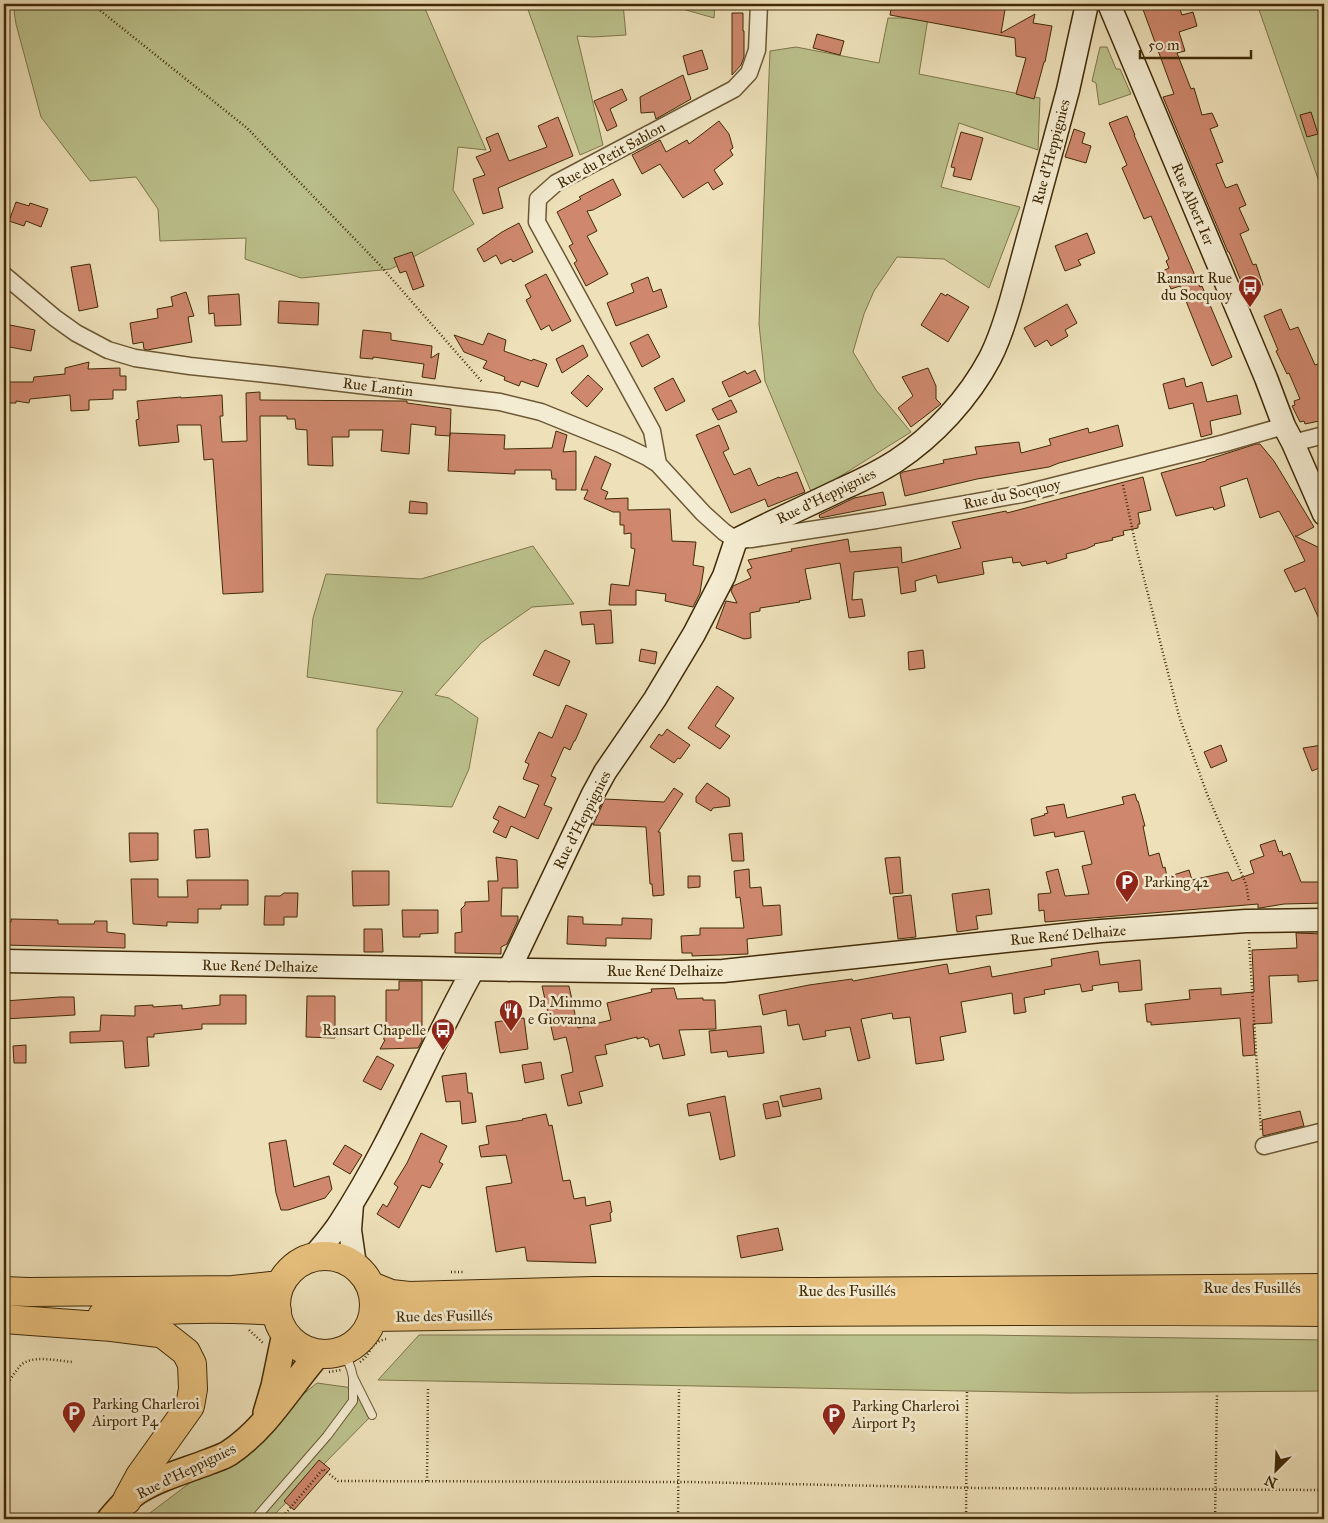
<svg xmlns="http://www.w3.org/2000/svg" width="1328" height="1523" viewBox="0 0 1328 1523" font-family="'IM FELL Great Primer',serif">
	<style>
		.green { fill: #bcc28d; stroke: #7e764a }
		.building { fill: #cf886e; stroke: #412b07 }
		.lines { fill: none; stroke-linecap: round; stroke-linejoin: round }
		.lane-casing { stroke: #6c5834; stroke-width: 10 }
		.street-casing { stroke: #6c5834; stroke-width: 19 }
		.secondary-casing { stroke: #412b07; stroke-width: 25 }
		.primary-casing { stroke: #412b07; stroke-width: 28 }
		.highway-casing { stroke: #412b07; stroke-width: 30 }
		.path { stroke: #412b07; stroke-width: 2.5; stroke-dasharray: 1 2.5; stroke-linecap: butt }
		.lane { stroke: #f4ecd2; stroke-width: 8 }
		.street { stroke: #f4ecd2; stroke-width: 16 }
		.secondary { stroke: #f4ecd2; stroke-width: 22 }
		.primary { stroke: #e7c07d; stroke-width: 25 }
		.highway { stroke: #e7c07d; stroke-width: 28 }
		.labels { text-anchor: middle; stroke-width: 5; stroke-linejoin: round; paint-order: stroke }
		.street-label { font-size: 15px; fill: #412b07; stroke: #f4ecd2 }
		.poi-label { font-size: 15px; fill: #412b07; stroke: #f4ecd2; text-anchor: start }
	</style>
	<rect width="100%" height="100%" fill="#eee1ba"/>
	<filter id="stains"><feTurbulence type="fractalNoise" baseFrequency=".004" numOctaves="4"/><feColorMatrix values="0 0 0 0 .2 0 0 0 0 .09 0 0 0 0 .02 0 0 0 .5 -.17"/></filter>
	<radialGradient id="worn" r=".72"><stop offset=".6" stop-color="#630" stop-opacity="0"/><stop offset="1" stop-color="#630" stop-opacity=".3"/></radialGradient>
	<path class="green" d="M13 4H423L486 150 458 147 453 190 474 224 391 269 301 278 245 259 246 238 160 241 158 209 136 177 90 181 41 117 16 24Z
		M526 4H623L626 35 593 37 577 36 603 145 580 155Z
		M665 4H715L714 18Z
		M1257 4H1324V196Z
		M888 18H928L919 74 1040 98 1038 150 959 123 941 187 1020 207 989 288 944 259 897 257 874 291 864 314 853 352 876 390 911 432 812 494 765 381 759 324 770 51 796 47 879 63Z
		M1100 47H1107L1116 69H1120L1131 94 1099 105 1096 83 1092 81Z
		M533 546 574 604 532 607 481 643 435 695 449 698 478 718 469 769 452 807 377 803V729L403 692 307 677 313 618 326 574 421 579Z
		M419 1335H981L1324 1340V1391L1071 1393 378 1380Z
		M317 1383 353 1388 372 1415 270 1519H142L248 1439Z"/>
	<path class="building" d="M892 4H1006L1001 33 1035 14 1033 23 1052 26 1045 62H1044L1034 99 1016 94 1026 58 1016 56 1015 38 890 15Z
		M1141 4H1178L1182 15 1193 12 1197 26 1179 32 1185 51 1177 53 1191 89 1194 88 1202 115 1212 113 1218 126 1210 129 1223 162 1216 164 1222 179 1226 188 1237 184 1246 205 1239 208 1249 230 1240 234 1253 265 1256 264 1263 285 1246 293 1229 252H1228L1214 219 1163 97 1174 94Z
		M732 13H743V31H744V57L741 65 732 75Z
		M817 34 844 41 840 55 813 48Z
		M702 50 708 69 688 75 683 56Z
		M683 75 691 99 656 119 654 112 641 113 640 97Z
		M622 89 627 100 610 109 617 126 607 131 594 101Z
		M1311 112 1318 134 1307 137 1300 115Z
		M1127 116 1135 135H1134L1200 287 1202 286 1232 357 1212 366 1180 286 1171 289 1163 271 1169 268 1166 261 1169 259 1151 216 1144 219 1122 168 1127 165 1109 123Z
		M558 117 573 156 498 188 503 208 483 214 473 179 485 175 476 157 491 151 486 138 498 133 509 161 547 147 538 126Z
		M719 121 729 134 733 148 730 150 733 155 714 170 723 184 713 190 708 182 683 198 660 164 642 174 632 155 660 140 666 152 687 140 689 144Z
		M1074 129 1085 133 1082 143 1091 146 1086 163 1065 157Z
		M961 132 983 138 971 180 953 176 955 168 951 167Z
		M613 179 621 195 593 210 587 211 597 231 587 236 608 274 586 286 574 263 577 261 569 246 573 244 557 212 581 199 579 197Z
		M16 202 29 206 30 203 48 209 41 227 26 221 24 226 9 221Z
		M519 223 533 252 513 262 511 259 501 264 496 255 484 262 477 249 502 232Z
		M1087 233 1095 253 1078 260 1081 265 1065 271 1055 246Z
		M412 252 424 286 413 290 406 271 400 273 394 258Z
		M90 264 98 307 79 311 71 267Z
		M546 274 571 321 552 331 549 325 541 330 526 300 531 297 525 285Z
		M648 277 653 292 661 289 667 307 616 326 607 303 634 292 631 284Z
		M186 292 194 316 188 317 192 342 147 350 144 349 143 342 133 344 130 323 158 318 157 309 173 306 171 297Z
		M941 293 946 296 947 294 969 307 948 342 921 325Z
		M239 294 241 325 215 326 214 313 209 314 208 296Z
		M279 301 319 303 318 325 278 323Z
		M1067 304 1077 323 1065 330 1068 336 1051 346 1047 340 1035 347 1024 328Z
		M1281 309 1290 330 1298 327 1315 365 1324 362V420L1305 424 1304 421 1300 422 1292 406 1295 405 1294 401 1300 399 1289 373 1287 374 1276 351 1278 350 1264 316Z
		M5 324 35 330 31 351 4 346Z
		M363 330 391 333V340L432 346 431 358 439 353 435 379 422 377 424 364 373 357V359L360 358Z
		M488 333 506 340 504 351 532 361 533 359 547 364 538 387 521 381 519 386 504 380 505 377 483 368 487 361 464 352 454 335 483 345Z
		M648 334 660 357 642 367 630 343Z
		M583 345 588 356 562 373 556 359Z
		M89 362 88 369 120 368V376H126V390H113V399L89 400V410L71 411 70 395 30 399 29 403 16 401V403H5L4 382H33L34 377 65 374V368Z
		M928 368 936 386V399L941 404 911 427 898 408 913 396 902 377Z
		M755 370 761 382 729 397 722 382 745 371 747 374Z
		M588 375 603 389 587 407 571 393Z
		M673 378 685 401 666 411 654 388Z
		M1184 378 1186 387 1202 382 1207 402 1237 395 1241 414 1210 421 1212 434 1201 437 1193 403 1169 409 1163 384Z
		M260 392V400L406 401H407V403L451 409 450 436 435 435 436 427 411 424 409 454 381 451 383 430H349V437H332L333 466 308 465 307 430 296 429 295 419H287V416H260L263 592 223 594 213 459 204 460 201 425H177L179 442 139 446 136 420 139 419 137 401 181 397V398L222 395 223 416H220L222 442 247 441 246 393Z
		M731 400 737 412 718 420 712 409Z
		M719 425 729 449 723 452 734 475 750 468 758 486 779 477 780 478 797 472 805 492 768 507 765 499 731 513 696 435Z
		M1118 425 1123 446 1059 463 1049 467 977 479 905 496 900 474 903 472 944 463 943 460 977 454 975 447 1019 442 1021 453 1051 445 1049 439 1088 428 1089 433Z
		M556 431 567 435 563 452 576 451V490H556V479H552L551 470H515V474L448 471 450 433 505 435 504 449 552 448Z
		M1256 444H1260L1274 461 1314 527 1297 536H1295L1324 550V630L1305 588 1295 592 1284 570 1305 561 1293 536 1279 511 1260 518 1247 478 1220 487 1225 506 1214 510 1213 507 1176 516 1161 473 1206 461V460Z
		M595 456 611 464 601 489 608 492 605 499 628 498V510L670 509 672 541 696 542 693 565 704 567 700 593 693 607 665 601 666 594 636 590V605H609L611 584 629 586 635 549 631 548V533L624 534V525H620V512H613L584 499 588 490H581Z
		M1143 477 1151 510 1138 513 1140 524H1138V528L1123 531 1124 535 1112 538 1113 540 1094 544 1095 545 1086 549 1066 554 1067 558 1047 564 1046 561 1022 566 1020 562 1013 563 1012 557 982 562 984 574 938 583 936 575 915 581 916 591 901 594 898 567 854 572 852 600 862 599 865 616 849 618 840 563 805 569 811 599 799 601 800 602 760 608V611L750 613 751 638 744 639 716 628 726 601 737 603 731 591 733 586 751 578 747 570 752 568 748 560 792 551 791 549 848 539 850 552 901 547 902 563 961 548 952 522 1006 511 1007 513Z
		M883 492 886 505 820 518 819 515 854 498Z
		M410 501 427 503V514L409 513Z
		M611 610 613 643 596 644 594 624 582 625 580 612Z
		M641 649 657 652 655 664 639 661Z
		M545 650 570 661 559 686 533 675Z
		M923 650 925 668 909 670 908 652Z
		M717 686 734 698 715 726 730 736 720 749 688 728Z
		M566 705 587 714 575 741H574L570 750 564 747 551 776 556 778 544 805 552 808 538 839 511 826 506 838 493 832 499 821 493 818 499 806 525 818 539 785 523 779 529 764 525 762 539 732 552 738Z
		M667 729 690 745 680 759 678 758 674 763 650 747 659 734 662 736Z
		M1221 745 1227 761 1211 768 1204 752Z
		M1322 745 1324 766 1312 771 1303 748Z
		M707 783 729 798 730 806 713 808 711 811 696 802V797Z
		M674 788 683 794 658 832H660L664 895 653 896 652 884H650L646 827 593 825 605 799 664 802Z
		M1135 794 1137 801H1138L1145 826H1143L1149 856 1159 853 1163 868 1165 867 1167 877 1189 870 1192 880 1228 872 1232 881 1254 873 1250 861 1264 856 1260 845 1275 840 1279 852 1282 851 1283 856 1290 853 1301 882H1324V903L1284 904 1260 908H1258V904L1045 922 1044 910 1039 911 1038 894 1051 893 1046 872 1058 869 1065 896 1089 894 1082 866 1092 864 1084 831 1055 837 1054 832 1034 836 1031 819 1045 815 1044 814 1048 813 1046 807 1064 804 1067 818 1124 804 1122 797Z
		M208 829 210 857 196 858 194 830Z
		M129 833H158V860L130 862Z
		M742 833 744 861H732L729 834Z
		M496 857 517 860 518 888H502L501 916H518V920L507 944 501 947V954L455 953V933L462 932 461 909 465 905V902L489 901 488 881H498Z
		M900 857 903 893 890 894 885 858Z
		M749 869 750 888 761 887 763 906 780 905 782 935 747 939 748 954 692 956V953H682L681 936 700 935V928H744L740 897 736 898 734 871Z
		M352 871H389V905L353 906Z
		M688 876H700V887L688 888Z
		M131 879H158V897H188L187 880H248V905H221V909H198V923L167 922V926L133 924Z
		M989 889 992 914 976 916 978 929 957 932 952 894Z
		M284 893H298L297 917H284V925H264L265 896H280Z
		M911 895 916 937 898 939 893 897Z
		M402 910H438V933L420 934V937H403Z
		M568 916 583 917V924L622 925V918L652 919 651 939 606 938V946L567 944Z
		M11 919 58 920V924H94L95 921H107V932L125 934V948L4 945V922H11Z
		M364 929H382L383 952H364Z
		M1296 933 1324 934V980L1298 982V975L1269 976 1272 1023 1253 1024 1255 1055 1243 1056 1240 1018 1151 1025V1022H1147L1145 1004 1190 999 1189 990 1221 988V995L1254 992 1252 950 1297 948Z
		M1098 951 1100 965 1140 960 1142 990 1119 992 1118 982 1092 986 1093 990 1082 992 1080 984 1044 990 1045 994 1024 998 1026 1012 1014 1014 1012 993 961 1002 966 1032 940 1037 944 1060 916 1064 910 1017 893 1019 892 1013 861 1019 870 1058 858 1061 850 1027 825 1031 826 1036 803 1040 799 1024 788 1026 786 1010 763 1015 759 995 809 985 852 979 853 981 947 964 949 974 990 966 992 977 1052 966 1051 959Z
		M399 981H422V1041L418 1048 380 1049 385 1040H384L383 1023H386V990H399Z
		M542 986H569L578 1028 611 1020 607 1003 652 992 651 989 674 988 677 999 703 998V1000H715L716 1029 679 1030 685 1055 675 1057 663 1059 659 1044 650 1047 648 1039H645L644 1037 637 1039V1037L605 1045 607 1054 595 1056 603 1086 579 1092 582 1103 568 1106 561 1075 573 1072 570 1054 566 1037 554 1040Z
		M220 995H246V1024H202V1029L154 1034V1037H147L149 1066 125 1068 123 1041 70 1043V1032L100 1031 101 1015 135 1016V1006L153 1005V1007L182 1005V1009L220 1005Z
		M307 996H335V1038L306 1037Z
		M60 997H74L75 1015 4 1019V1001Z
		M524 1018 528 1049 500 1053 495 1022Z
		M761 1026 764 1053 728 1057 727 1051 711 1053 709 1031Z
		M26 1045V1063H14L13 1046Z
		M377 1056 394 1065 381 1090 363 1081Z
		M541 1062 544 1079 525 1083 522 1065Z
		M466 1073 468 1093H472L476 1122 462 1124 460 1101 446 1102 442 1076Z
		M820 1088 822 1099 783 1107 780 1096Z
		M725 1096 735 1156 720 1160 710 1112 689 1116 687 1104Z
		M778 1101 781 1116 766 1119 763 1104Z
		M1300 1111 1304 1126 1263 1136 1262 1120Z
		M546 1114 549 1126 552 1125 563 1181 570 1180 574 1199 585 1197 586 1206 610 1201 612 1212 610 1213 611 1221 590 1225 596 1263 527 1261 525 1247 496 1252 486 1187 512 1183 506 1155 481 1157 479 1146 489 1144 486 1126 523 1120 522 1119Z
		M421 1133 447 1146 439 1162 443 1164 430 1188 422 1185 399 1228 377 1214 383 1204 387 1207 398 1187 394 1184 407 1163Z
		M286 1140 294 1187 329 1176 332 1189 325 1198 288 1210H281L276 1193 269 1143Z
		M345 1145 362 1155 350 1174 333 1164Z
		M778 1228 783 1250 741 1258 737 1236Z
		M319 1460 330 1469 294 1510 284 1501Z"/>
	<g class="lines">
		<g class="lane-casing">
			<path id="lane" d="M344 1350 351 1369 353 1377 372 1415
				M255 1519 327 1436 353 1401V1377"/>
		</g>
		<g class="street-casing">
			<path id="street" d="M4 275 55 318 76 333 108 350 135 358 190 366 284 376 500 402 541 412 620 444 647 457 658 464 703 513 724 532 736 540 751 539 876 520 1022 494 1225 443 1284 426
				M1293 443 1324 435
				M658 464 652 431 537 222 538 199 556 183 734 89 749 73 757 50 759 4
				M1264 1146 1324 1131"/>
		</g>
		<g class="secondary-casing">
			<path id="secondary" d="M1109 4 1266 378 1284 426 1293 443 1324 514
				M4 961 532 970 677 972 723 971 1101 931 1246 921 1324 920
				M509 970 593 794 605 772 655 699 694 634 724 576 736 540C771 522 807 506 842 489 860 481 879 472 896 461 934 436 969 398 990 358 1001 337 1008 312 1014 290L1068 90 1087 4
				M352 1204 350 1230 355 1265
				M313 1257C323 1245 333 1234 341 1221 393 1141 427 1052 473 970"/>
		</g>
		<g class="primary-casing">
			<path id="primary" d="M266 1413 274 1386 285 1333
				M110 1519C118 1510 126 1499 137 1492 158 1478 185 1471 208 1462 215 1459 223 1457 229 1453 267 1428 289 1387 319 1353"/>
		</g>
		<g class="highway-casing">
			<path id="highway" d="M276 1305a49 49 0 1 1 98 0a49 49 0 1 1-98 0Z
				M371 1286 391 1294 409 1296 594 1291 815 1292 1324 1288
				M4 1291 29 1292 233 1290 280 1285
				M102 1316C159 1308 219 1307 277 1311
				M373 1317C690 1312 1007 1309 1324 1312
				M4 1319 112 1327 159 1333 163 1334 186 1352 192 1364 193 1389 190 1406 140 1476 127 1500"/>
		</g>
		<path class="path" d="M92 4 247 128 378 263 483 383
			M1123 485 1137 551 1179 716 1207 794 1246 884 1249 902
			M1249 940 1261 1131
			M283 1264 295 1255
			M451 1272H465
			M249 1330 263 1343
			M360 1362C372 1354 368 1343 386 1339
			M329 1372 341 1370
			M4 1389C9 1382 14 1373 20 1366 31 1354 58 1361 73 1362
			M427 1481 428 1387
			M281 1519 323 1469 338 1481 690 1482 978 1488 1324 1490
			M678 1519 679 1389
			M966 1519 967 1392
			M1215 1519 1217 1394"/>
		<use href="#lane" class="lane"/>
		<use href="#street" class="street"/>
		<use href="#secondary" class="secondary"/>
		<use href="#primary" class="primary"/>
		<use href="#highway" class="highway"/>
	</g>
	<defs>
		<g id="bus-pin" transform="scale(1.25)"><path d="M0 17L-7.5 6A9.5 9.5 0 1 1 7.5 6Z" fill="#8f2418" stroke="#f4ecd2"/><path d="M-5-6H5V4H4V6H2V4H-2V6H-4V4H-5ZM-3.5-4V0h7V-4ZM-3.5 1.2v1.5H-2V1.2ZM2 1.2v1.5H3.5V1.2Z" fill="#fff"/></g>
		<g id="parking-pin" transform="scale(1.25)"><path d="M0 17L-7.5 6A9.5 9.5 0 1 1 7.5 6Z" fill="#8f2418" stroke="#f4ecd2"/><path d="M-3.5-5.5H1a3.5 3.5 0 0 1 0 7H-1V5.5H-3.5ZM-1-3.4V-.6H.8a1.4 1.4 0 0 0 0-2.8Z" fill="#fff"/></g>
		<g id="restaurant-pin" transform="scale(1.25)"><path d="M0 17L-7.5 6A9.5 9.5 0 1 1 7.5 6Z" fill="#8f2418" stroke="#f4ecd2"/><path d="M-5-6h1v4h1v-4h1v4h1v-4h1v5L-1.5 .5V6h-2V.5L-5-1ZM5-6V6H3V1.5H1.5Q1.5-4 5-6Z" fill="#fff"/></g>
	</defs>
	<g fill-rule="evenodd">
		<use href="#bus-pin" x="1250" y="287"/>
		<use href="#parking-pin" x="1127" y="882"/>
		<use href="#restaurant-pin" x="511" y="1011"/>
		<use href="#bus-pin" x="443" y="1030"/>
		<use href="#parking-pin" x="74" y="1413"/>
		<use href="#parking-pin" x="834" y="1415"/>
	</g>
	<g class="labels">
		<g class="street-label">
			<text transform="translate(1051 152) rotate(-75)" y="5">Rue d'Heppignies</text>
			<text transform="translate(611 155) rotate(-29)" y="5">Rue du Petit Sablon</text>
			<text transform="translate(1193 204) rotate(67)" y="5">Rue Albert Ier</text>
			<text transform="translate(378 387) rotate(7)" y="5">Rue Lantin</text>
			<text transform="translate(1012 494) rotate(-12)" y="5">Rue du Socquoy</text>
			<text transform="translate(826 496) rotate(-26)" y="5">Rue d'Heppignies</text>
			<text transform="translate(582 820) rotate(-63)" y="5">Rue d'Heppignies</text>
			<text transform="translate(1068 935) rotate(-5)" y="5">Rue René Delhaize</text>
			<text transform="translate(260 966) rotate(1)" y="5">Rue René Delhaize</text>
			<text x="665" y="976">Rue René Delhaize</text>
			<text x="1252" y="1293">Rue des Fusillés</text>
			<text x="847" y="1296">Rue des Fusillés</text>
			<text transform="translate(444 1316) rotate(-1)" y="5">Rue des Fusillés</text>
			<text transform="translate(186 1471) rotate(-26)" y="5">Rue d'Heppignies</text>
		</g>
		<g class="poi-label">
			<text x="1232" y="283" text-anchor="end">Ransart Rue<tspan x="1232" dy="17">du Socquoy</tspan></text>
			<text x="1144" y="887">Parking 42</text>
			<text x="528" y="1007">Da Mimmo<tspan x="528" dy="17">e Giovanna</tspan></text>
			<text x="426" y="1035" text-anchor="end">Ransart Chapelle</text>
			<text x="92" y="1409">Parking Charleroi<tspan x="92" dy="17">Airport P4</tspan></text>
			<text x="852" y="1411">Parking Charleroi<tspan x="852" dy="17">Airport P3</tspan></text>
		</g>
	</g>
	<rect width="1328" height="1523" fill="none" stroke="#eee1ba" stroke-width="20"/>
	<rect x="5" y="5" width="1318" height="1513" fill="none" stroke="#412b07" stroke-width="2.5"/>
	<rect x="10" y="10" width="1308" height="1503" fill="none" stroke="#412b07"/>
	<g transform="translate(1276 1470) rotate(204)" stroke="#f4ecd2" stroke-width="4" paint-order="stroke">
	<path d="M0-4L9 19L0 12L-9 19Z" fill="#412b07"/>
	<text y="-8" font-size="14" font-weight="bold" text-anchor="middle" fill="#412b07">N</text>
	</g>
	<path d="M1140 50v8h111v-8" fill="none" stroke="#412b07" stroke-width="2.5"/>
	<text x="1148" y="50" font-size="15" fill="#412b07" stroke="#f4ecd2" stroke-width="4" paint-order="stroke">50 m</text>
	<rect width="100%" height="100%" filter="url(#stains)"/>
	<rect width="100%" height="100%" fill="url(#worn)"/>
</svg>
